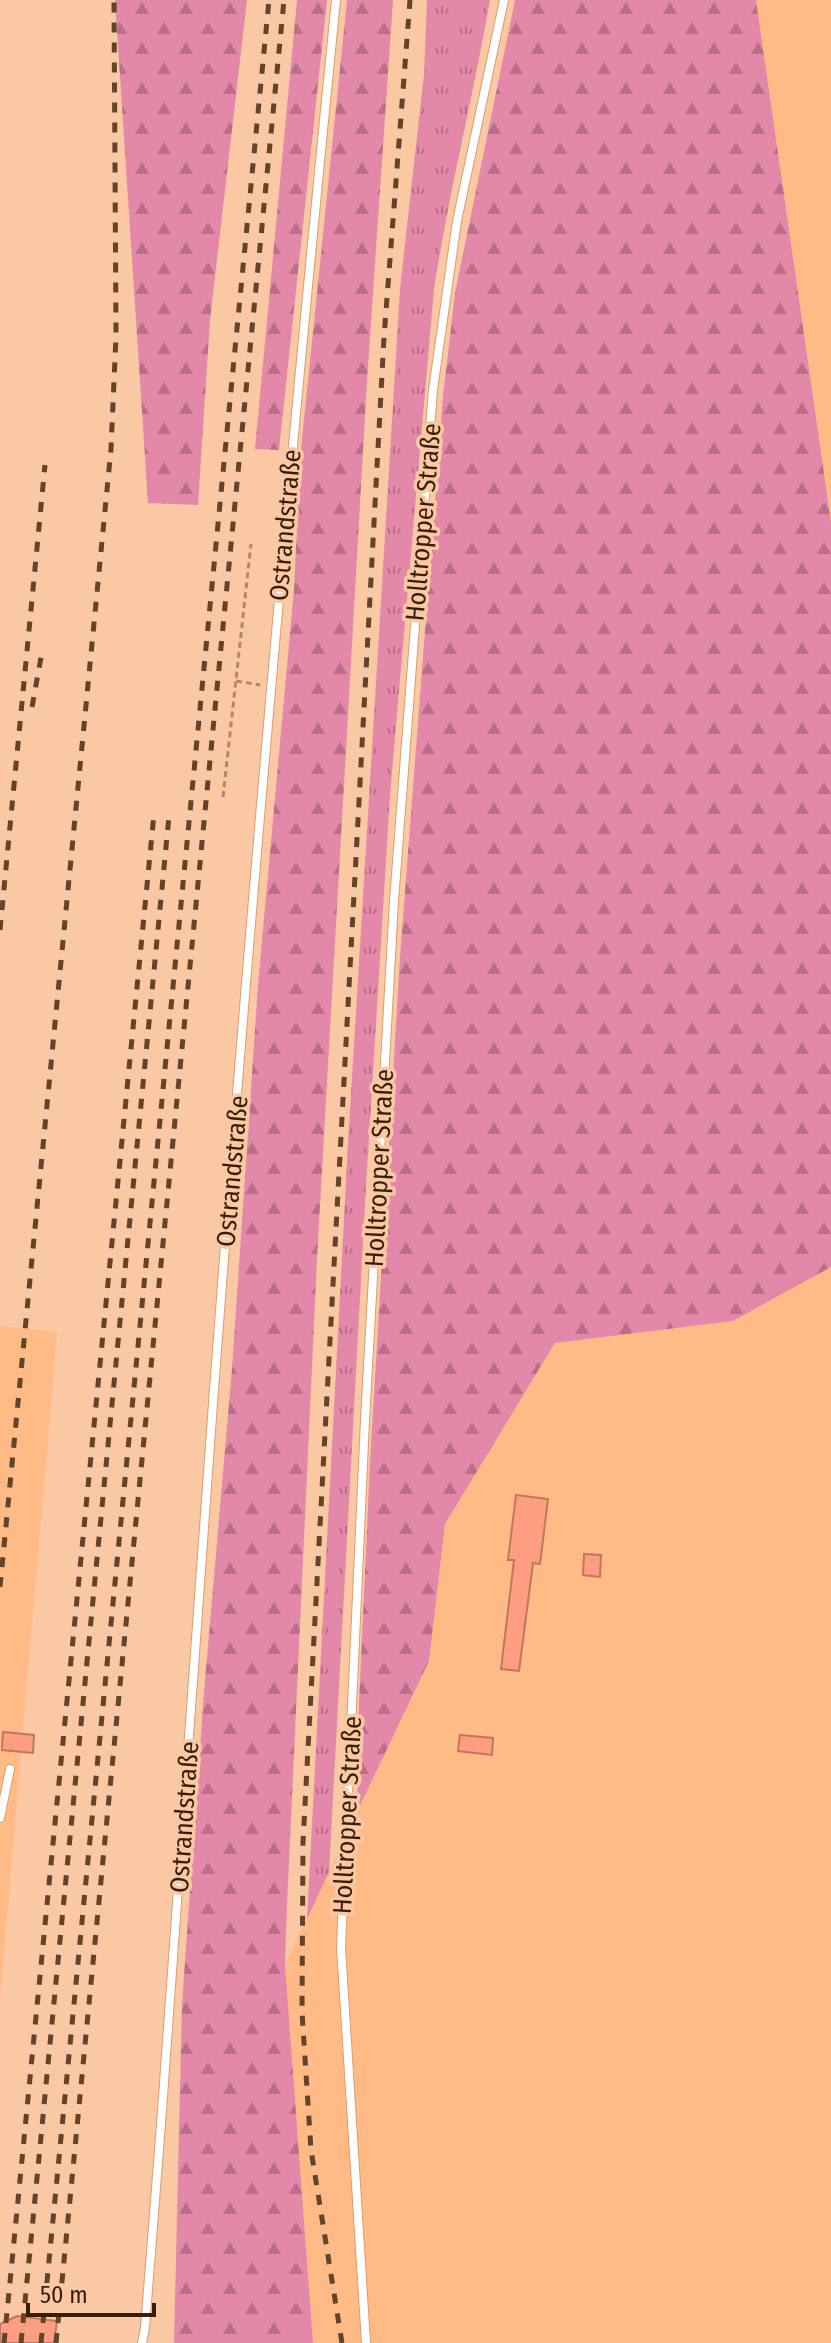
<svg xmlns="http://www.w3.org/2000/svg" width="831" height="2343" viewBox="0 0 831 2343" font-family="'Fira Sans Condensed',sans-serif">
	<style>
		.built { fill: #ffba85 }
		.grass { fill: url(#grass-tufts) }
		.forest { fill: url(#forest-firs) }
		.building { fill: #fe9e81; stroke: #be7761; stroke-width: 2 }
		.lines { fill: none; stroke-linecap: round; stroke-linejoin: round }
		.lane-casing { stroke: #da9e6f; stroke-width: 10 }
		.path { stroke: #b1896a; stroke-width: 3; stroke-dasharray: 6 4; stroke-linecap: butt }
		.lane { stroke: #fff; stroke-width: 8 }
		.rail { stroke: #62442d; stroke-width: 5; stroke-dasharray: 10 10; stroke-linecap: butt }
		.labels { text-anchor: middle; stroke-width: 7; stroke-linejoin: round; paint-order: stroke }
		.street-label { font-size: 26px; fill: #361e0b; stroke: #fac8a2 }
	</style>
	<defs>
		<pattern id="grass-tufts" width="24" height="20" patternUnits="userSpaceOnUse" patternTransform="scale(2)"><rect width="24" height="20" fill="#e388a8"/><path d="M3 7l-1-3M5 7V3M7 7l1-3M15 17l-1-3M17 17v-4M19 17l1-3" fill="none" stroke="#b96f87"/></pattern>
		<pattern id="forest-firs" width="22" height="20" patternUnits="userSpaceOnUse" patternTransform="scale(2)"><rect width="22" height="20" fill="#e388a8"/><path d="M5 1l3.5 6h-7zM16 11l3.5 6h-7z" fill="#b96f87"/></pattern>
	</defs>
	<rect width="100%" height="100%" fill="#fac8a2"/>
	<path class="built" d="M756 0H831V521Z
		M831 1267V2343H313L285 1964 429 1661 445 1524 555 1343 733 1321Z
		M0 1326 57 1332 0 1998Z"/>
	<path class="grass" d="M427 0H490C473 97 449 192 434 289L390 795 366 1187 329 1872 307 1919 348 1143 400 289 424 74Z"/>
	<path class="forest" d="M115 0H247L210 320 198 505 148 503Z
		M297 0H327L279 450 255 449Z
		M347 0H393L367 381 317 1258 287 1905 285 1964 313 2343H174L182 2004 204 1692 232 1369 258 985 294 589 301 449Z
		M515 0H756L831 522V1267L733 1321 555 1343 445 1524 429 1661 357 1812 359 1703 370 1462 400 957 443 396 455 293Z"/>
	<path class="building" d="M516 1495 548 1499 540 1564 533 1563 519 1671 501 1669 514 1560H508Z
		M584 1554 601 1555 600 1577 583 1575Z
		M3 1732 34 1735 33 1753 2 1750Z
		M460 1735 493 1738 492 1755 458 1751Z
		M17 2316 57 2321 54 2343H0V2324Z"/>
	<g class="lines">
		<g class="lane-casing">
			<path id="lane" d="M0 1818 10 1769
				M142 2343 145 2328C170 2020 191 1712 213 1403 248 935 289 467 336 0
				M366 2343 341 1947 365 1420 394 901 433 390 457 221 504 0"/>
		</g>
		<path class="path" d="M236 681 260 685
			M223 797 251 544"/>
		<use href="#lane" class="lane"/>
		<path class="rail" d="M32 707 42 652
			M0 930 45 465
			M0 1587 111 449 116 336 114 0
			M4 2343 154 814
			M21 2343 169 816
			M41 2343 269 0
			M56 2343 284 0
			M342 2343 311 2150 302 2012 303 1842 384 337 410 0"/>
	</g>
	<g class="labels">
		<g class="street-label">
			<text transform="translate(423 522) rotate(-85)" y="9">Holltropper Straße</text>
			<text transform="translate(285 525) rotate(-85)" y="9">Ostrandstraße</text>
			<text transform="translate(379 1168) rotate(-87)" y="9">Holltropper Straße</text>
			<text transform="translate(232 1171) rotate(-85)" y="9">Ostrandstraße</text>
			<text transform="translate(347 1815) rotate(-87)" y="9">Holltropper Straße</text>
			<text transform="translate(184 1817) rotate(-86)" y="9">Ostrandstraße</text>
		</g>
	</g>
	<path d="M28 2303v12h126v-12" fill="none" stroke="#361e0b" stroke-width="4"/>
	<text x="40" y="2303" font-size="24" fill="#361e0b" stroke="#fac8a2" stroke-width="6" paint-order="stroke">50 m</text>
</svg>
